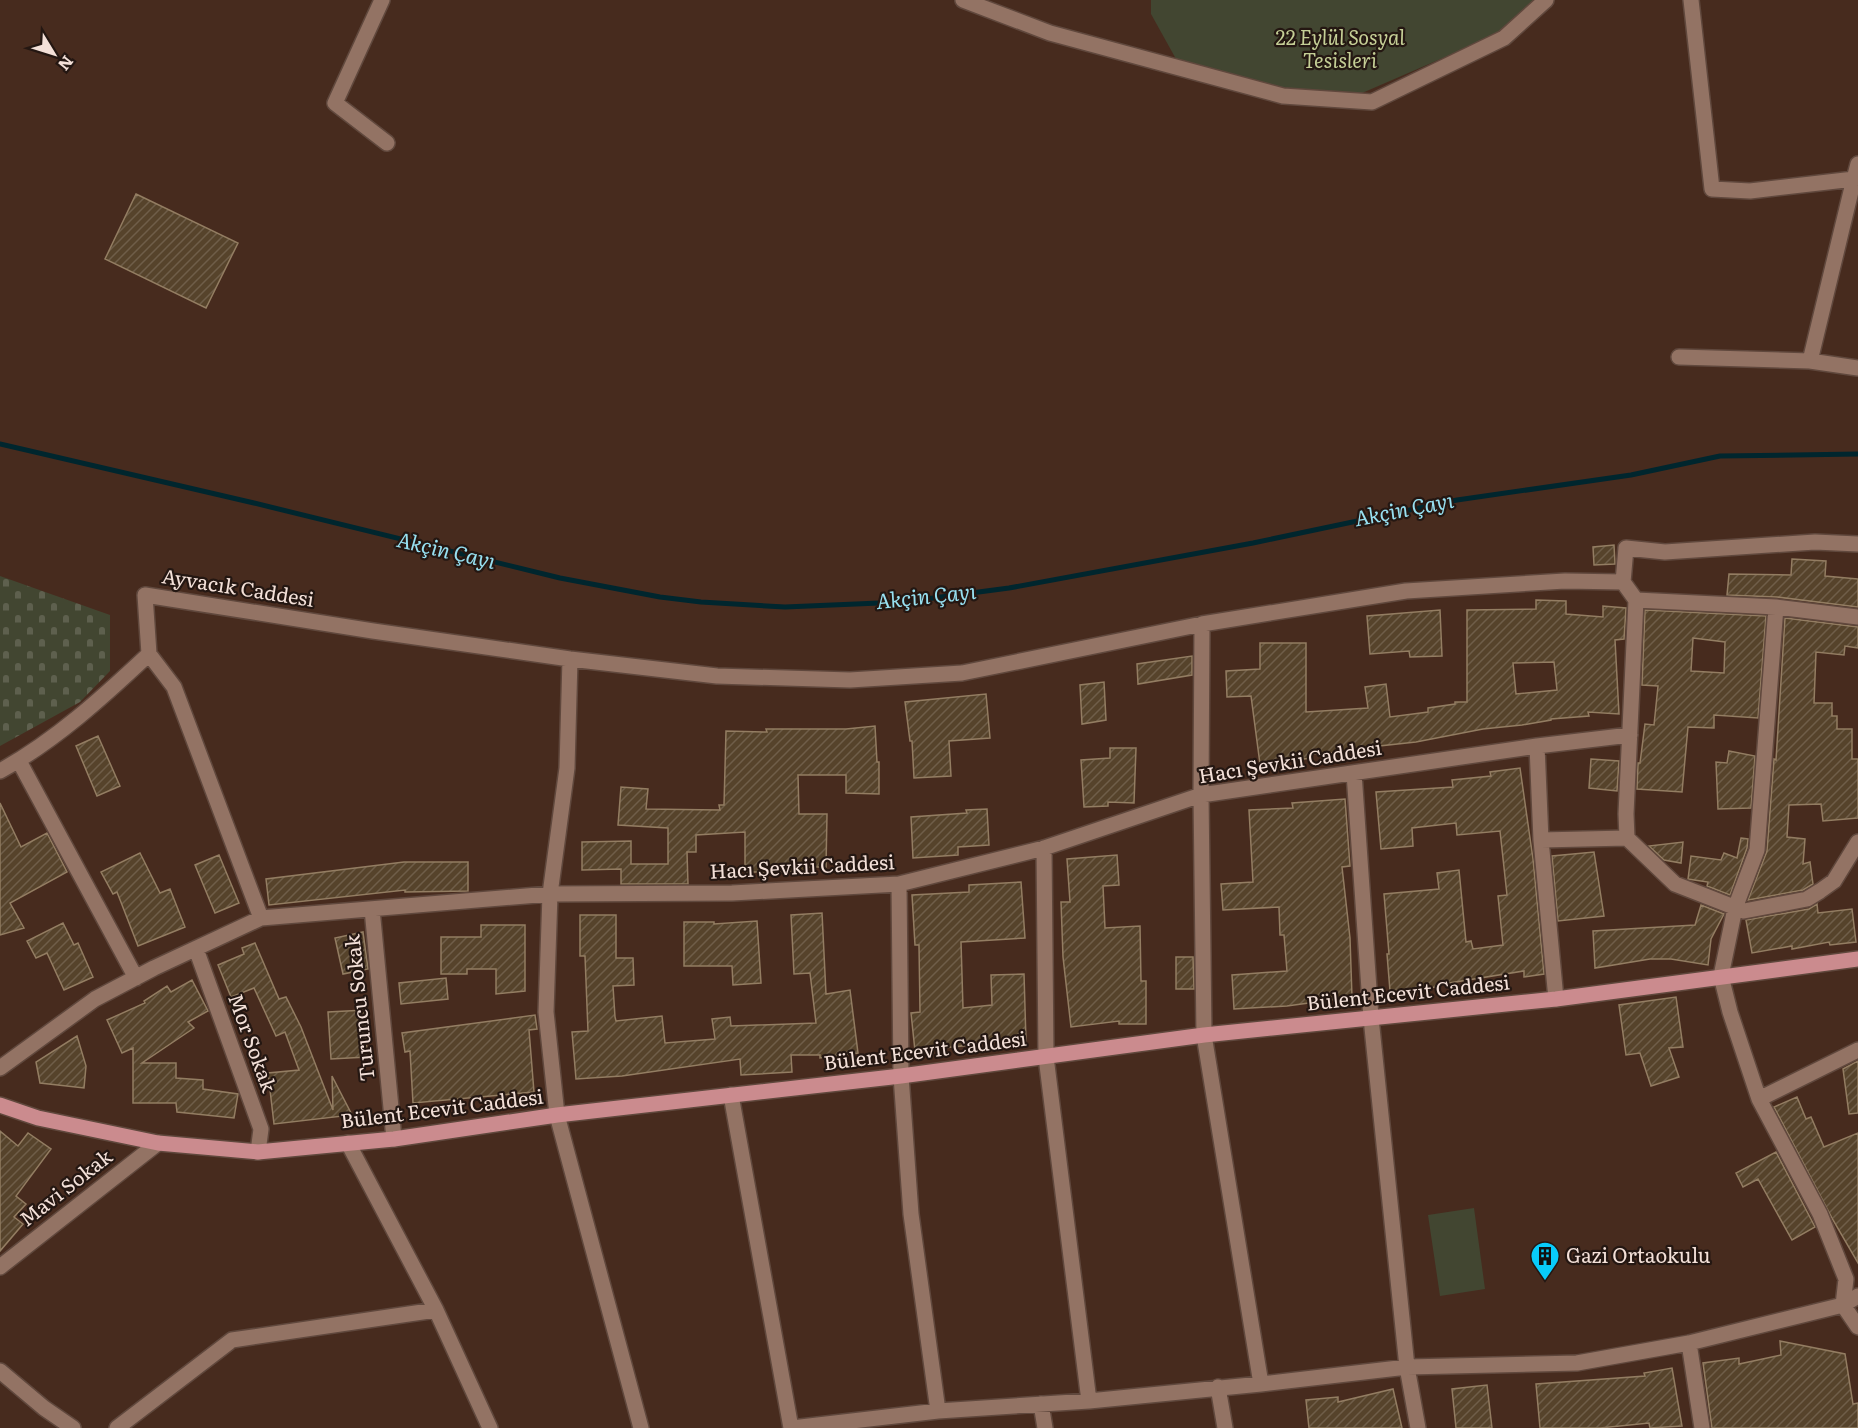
<svg xmlns="http://www.w3.org/2000/svg" width="1858" height="1428" viewBox="0 0 1858 1428" font-family="Literata,serif">
	<style>
		.cemetery { fill: url(#cemetery-stones) }
		.park { fill: #424631 }
		.lines { fill: none; stroke-linecap: round; stroke-linejoin: round }
		.stream { stroke: #00262e; stroke-width: 5 }
		.building { fill: url(#building-hatch); stroke: #937d62; stroke-width: 1.5; fill-rule: evenodd }
		.minor-casing { stroke: #60483d; stroke-width: 18 }
		.major-casing { stroke: #60483d; stroke-width: 18 }
		.minor { stroke: #937364; stroke-width: 15 }
		.major { stroke: #cb8b8e; stroke-width: 15 }
		.labels { text-anchor: middle; stroke-width: 4.5; stroke-linejoin: round; paint-order: stroke }
		.park-label { font-size: 20px; font-style: italic; fill: #c5cf96; stroke: #241712 }
		.street-label { font-size: 20px; fill: #f3e0d8; stroke: #241712 }
		.poi-label { font-size: 20px; fill: #f3e0d8; stroke: #241712; text-anchor: start }
		.water-label { font-size: 21px; font-style: italic; fill: #97e0f1; stroke: #241712 }
	</style>
	<defs>
		<pattern id="cemetery-stones" width="16" height="16" patternUnits="userSpaceOnUse" patternTransform="scale(1.5)"><rect width="16" height="16" fill="#424631"/><path d="M2 7V4a2 2 0 0 1 4 0v3zM10 15v-3a2 2 0 0 1 4 0v3z" fill="#5e604e"/></pattern>
		<pattern id="building-hatch" width="6" height="6" patternUnits="userSpaceOnUse" patternTransform="scale(1.5)"><rect width="6" height="6" fill="#56432b"/><path d="M-1 1l2-2M0 6l6-6M5 7l2-2" fill="none" stroke="#6f5e49"/></pattern>
	</defs>
	<rect width="100%" height="100%" fill="#472b1e"/>
	<path class="cemetery" d="M0 576 110 615V671L80 702 0 746Z"/>
	<path class="park" d="M1151 0H1547L1519 25 1346 100 1181 68 1151 14Z
		M1474 1208 1485 1289 1440 1296 1428 1215Z"/>
	<g class="lines">
		<path class="stream" d="M0 444 254 503 560 578 660 597 701 602 785 607 903 602 1009 588 1253 543 1457 500 1631 475 1720 456 1858 454"/>
	</g>
	<path class="building" d="M136 194 238 243 206 308 105 259Z
		M1614 545 1615 564 1594 565 1593 547Z
		M1792 559 1826 561 1825 576 1858 579V607L1777 597 1727 595 1729 574 1791 575Z
		M1536 600 1566 601V614L1603 617V606L1626 608 1624 639 1615 640 1619 714 1588 712 1589 716 1551 719V720L1522 725 1483 729 1416 742 1361 748V751L1311 754 1312 758 1260 764 1251 696 1227 697 1226 671 1260 669V643H1306V712L1368 708 1365 687 1386 684 1390 717 1428 712V708L1455 704V702H1467V610L1536 609ZM1554 662 1557 690 1516 694 1513 663Z
		M1440 610 1442 656 1410 657 1409 651 1370 654 1367 616Z
		M1645 610 1766 616 1758 718 1714 715V728L1688 727 1682 792 1637 789 1638 763H1640L1645 724 1654 725 1658 686 1642 685ZM1693 638 1725 642 1724 673 1691 671Z
		M1785 618 1858 627V648L1845 646 1844 655 1816 652 1814 703H1832V716H1837V729H1852V759H1858V818L1823 821 1821 804 1789 805 1787 837 1805 839 1803 864 1810 862 1813 884 1803 890 1748 900 1767 851 1774 759 1776 760Z
		M1192 656V675L1138 684 1137 664Z
		M1104 682 1106 720 1082 724 1080 685Z
		M986 694 990 738 949 741 951 776 914 778 912 741H910L905 702Z
		M875 726 877 762H879V794L846 793V775H798L799 814H827L826 867H805L804 872H745V832L696 835V852H687L688 884H621V869L582 870V842L631 841V864H668V828L618 825 621 787 648 789 646 809 720 810 719 805H724L726 731 767 732 766 729H846Z
		M98 736 120 786 97 796 76 746Z
		M1110 748H1136L1134 803 1108 802V806L1084 807 1081 760 1110 758Z
		M1729 751 1755 756 1751 808 1718 809 1716 762 1727 763Z
		M1591 759 1619 761 1617 791 1589 788Z
		M1520 768 1533 859 1544 974 1524 977V971L1437 985V987L1390 991 1387 954H1389L1384 894 1439 889 1437 873 1459 870 1466 942 1471 941 1473 949 1503 945 1498 896 1507 895 1500 831 1457 835 1456 823 1412 828 1413 846 1381 849 1376 792 1453 787 1452 780 1491 776 1490 772Z
		M1345 799 1350 866 1342 867 1350 938 1352 997 1287 1006 1234 1009 1232 975 1287 971 1284 935H1280L1279 907 1223 910 1221 884 1253 882 1249 810 1293 808 1292 803Z
		M0 803 21 847 47 833 67 872 10 903 24 928 0 935Z
		M987 809 989 845 958 847V855L913 858 911 817 967 813 966 810Z
		M1741 838 1748 839 1747 848 1730 895 1707 886 1708 882 1688 879 1691 856 1721 860 1724 853 1737 858Z
		M1683 842 1681 863 1664 860 1649 846Z
		M1594 852 1604 916 1558 921 1552 856Z
		M140 853 160 893 170 889 185 927 138 946 117 892 113 894 101 872Z
		M219 855 239 903 215 913 195 865Z
		M1117 855 1119 885 1103 886 1105 928 1140 926 1141 981H1146V1024H1119V1021L1071 1027 1063 957 1061 902H1070L1067 859Z
		M404 862H468V891L405 892V890L269 905 266 879Z
		M1021 882 1025 938 961 942 963 1008 992 1005 991 975 1024 974 1026 1041 970 1043 971 1045 915 1051 911 1013 920 1012 919 945H915L912 895 969 892V885Z
		M1817 904 1818 913 1852 909 1856 942 1830 945 1829 942 1792 949V946L1752 953 1746 920 1809 909Z
		M1701 905 1724 914 1711 939 1708 965 1671 959H1650L1595 968 1593 931 1695 925Z
		M822 913 826 994 850 990 858 1053 820 1058V1055H791L792 1072 741 1075 740 1059 622 1076 576 1079 572 1032 588 1031 585 956H580V915H616V958H633L634 985 613 986 615 1017 616 1021 662 1016 665 1043 715 1039 712 1019 730 1017 731 1026 816 1023 810 973 794 974 791 915Z
		M757 921 761 983 733 985 732 966H684V922H714V924Z
		M63 923 74 945 78 943 93 977 64 990 47 953 36 958 27 941Z
		M481 925H525V991L496 994V969H467V974H441V937H481Z
		M363 932 368 969 343 974 335 938Z
		M255 943 279 999 286 997 301 1027 333 1110 332 1076 352 1115 274 1124 268 1073 299 1070 285 1032 276 1036 254 988 231 997 218 965 244 954 242 948Z
		M1176 957H1193L1194 989H1176Z
		M446 978 448 999 401 1004 399 983Z
		M192 980 208 1011 188 1022 194 1028 142 1063H176V1078L203 1080V1089L238 1094 234 1118 177 1112 176 1103H133V1048L122 1053 107 1020 145 1003 144 1001 167 986 171 992Z
		M1676 997 1683 1047 1669 1048 1679 1077 1651 1086 1640 1053 1626 1055 1619 1005Z
		M365 1010 367 1057 331 1059 328 1012Z
		M535 1015 537 1029 529 1030 534 1092 413 1103 410 1051 405 1052 402 1033Z
		M77 1036 86 1066 84 1088 40 1083 36 1062Z
		M1858 1061V1113L1849 1114 1843 1069Z
		M1797 1097 1806 1119 1811 1117 1824 1147 1858 1133V1263L1833 1220 1774 1107Z
		M0 1131 18 1146 28 1133 51 1149 16 1196 26 1204 14 1217 23 1224 0 1251Z
		M1776 1152 1815 1227 1792 1240 1758 1179 1743 1187 1736 1173Z
		M1780 1341 1845 1354 1853 1404 1858 1403V1428H1712L1703 1363 1739 1358V1364L1781 1355Z
		M1672 1368 1682 1426 1650 1428 1649 1423 1600 1428H1540L1536 1384 1645 1376 1644 1373Z
		M1487 1385 1492 1428H1456L1452 1389Z
		M1393 1389 1402 1428H1309L1306 1400 1338 1397V1402Z"/>
	<g class="lines">
		<g class="minor-casing">
			<path id="minor" d="M382 0 335 103 387 143
				M963 0 1050 33 1283 96 1372 102 1504 38 1546 0
				M1691 0 1712 189 1750 191 1854 179 1858 164
				M1679 357 1810 361 1858 368
				M1810 361 1854 179
				M1623 582 1626 548 1665 552 1815 542 1858 544
				M1636 600 1626 814 1627 838 1675 884 1744 911 1807 899 1820 891 1834 881 1858 842
				M1776 607 1757 850 1735 908 1721 976 1730 1012 1759 1099 1820 1214 1846 1279 1843 1305 1858 1327
				M1202 624 1201 795 1204 1035 1261 1384
				M149 654 174 687 261 918
				M570 659 567 768 550 894 546 1012 557 1115 641 1428
				M1537 746 1541 840 1556 999
				M19 761 136 978
				M0 771C55 741 103 697 149 654L145 595 373 631 570 659 717 676 850 680 962 673 1202 624 1406 591 1565 581 1623 582 1636 600 1776 607 1858 617
				M1354 773 1371 1018 1407 1367 1418 1428
				M1541 840 1627 838
				M1044 848 1046 1057 1089 1401
				M899 884 901 1076 911 1214 938 1411
				M372 909 394 1139
				M196 949 261 1129 258 1152
				M0 1068 95 999 154 968 261 918 550 894 732 893 899 884 1044 848 1201 795 1537 746 1630 735
				M731 1095 791 1428
				M1759 1099 1858 1050
				M348 1143 436 1310 490 1428
				M0 1267 158 1143
				M1689 1343 1702 1428
				M0 1371 44 1408 73 1428
				M1218 1387 1225 1428
				M1041 1404 1045 1428
				M117 1428 232 1340 436 1310
				M792 1428 938 1411 1089 1401 1261 1384 1407 1367 1577 1363 1689 1343 1843 1305 1858 1296"/>
		</g>
		<g class="major-casing">
			<path id="major" d="M0 1105 38 1118 158 1143 258 1152 394 1139 557 1115 901 1076 1204 1035 1556 999 1858 959"/>
		</g>
		<use href="#minor" class="minor"/>
		<use href="#major" class="major"/>
	</g>
	<defs>
		<g id="building-pin" transform="scale(1.5)"><path d="M0 17L-7.5 6A9.5 9.5 0 1 1 7.5 6Z" fill="#08cbfa" stroke="#241712"/><path d="M-4-6H4V6H1V3H-1V6H-4ZM-2.5-4.3h1.7v1.8h-1.7ZM.8-4.3h1.7v1.8H.8ZM-2.5-1h1.7V.8h-1.7ZM.8-1h1.7V.8H.8Z" fill="#111"/></g>
	</defs>
	<g fill-rule="evenodd">
		<use href="#building-pin" x="1545" y="1256"/>
	</g>
	<g class="labels">
		<g class="park-label">
			<text x="1340" y="45">22 Eylül Sosyal<tspan x="1340" dy="23">Tesisleri</tspan></text>
		</g>
		<g class="street-label">
			<text transform="translate(238 588) rotate(9)" y="7">Ayvacık Caddesi</text>
			<text transform="translate(1290 762) rotate(-9)" y="7">Hacı Şevkii Caddesi</text>
			<text transform="translate(802 867) rotate(-3)" y="7">Hacı Şevkii Caddesi</text>
			<text transform="translate(1408 993) rotate(-6)" y="7">Bülent Ecevit Caddesi</text>
			<text transform="translate(360 1008) rotate(-96)" y="7">Turuncu Sokak</text>
			<text transform="translate(252 1043) rotate(70)" y="7">Mor Sokak</text>
			<text transform="translate(925 1051) rotate(-7)" y="7">Bülent Ecevit Caddesi</text>
			<text transform="translate(442 1109) rotate(-7)" y="7">Bülent Ecevit Caddesi</text>
			<text transform="translate(66 1188) rotate(-38)" y="7">Mavi Sokak</text>
		</g>
		<g class="poi-label">
			<text x="1566" y="1263">Gazi Ortaokulu</text>
		</g>
		<g class="water-label">
			<text transform="translate(1404 510) rotate(-11)" y="7">Akçin Çayı</text>
			<text transform="translate(446 551) rotate(13)" y="7">Akçin Çayı</text>
			<text transform="translate(926 597) rotate(-6)" y="7">Akçin Çayı</text>
		</g>
	</g>
	<g transform="translate(54 54) rotate(128)" stroke="#241712" stroke-width="4.5" paint-order="stroke">
	<path d="M0-4.5L10 22L0 15L-10 22Z" fill="#f3e0d8"/>
	<text y="-9" font-size="16" font-weight="bold" text-anchor="middle" fill="#f3e0d8">N</text>
	</g>
</svg>
